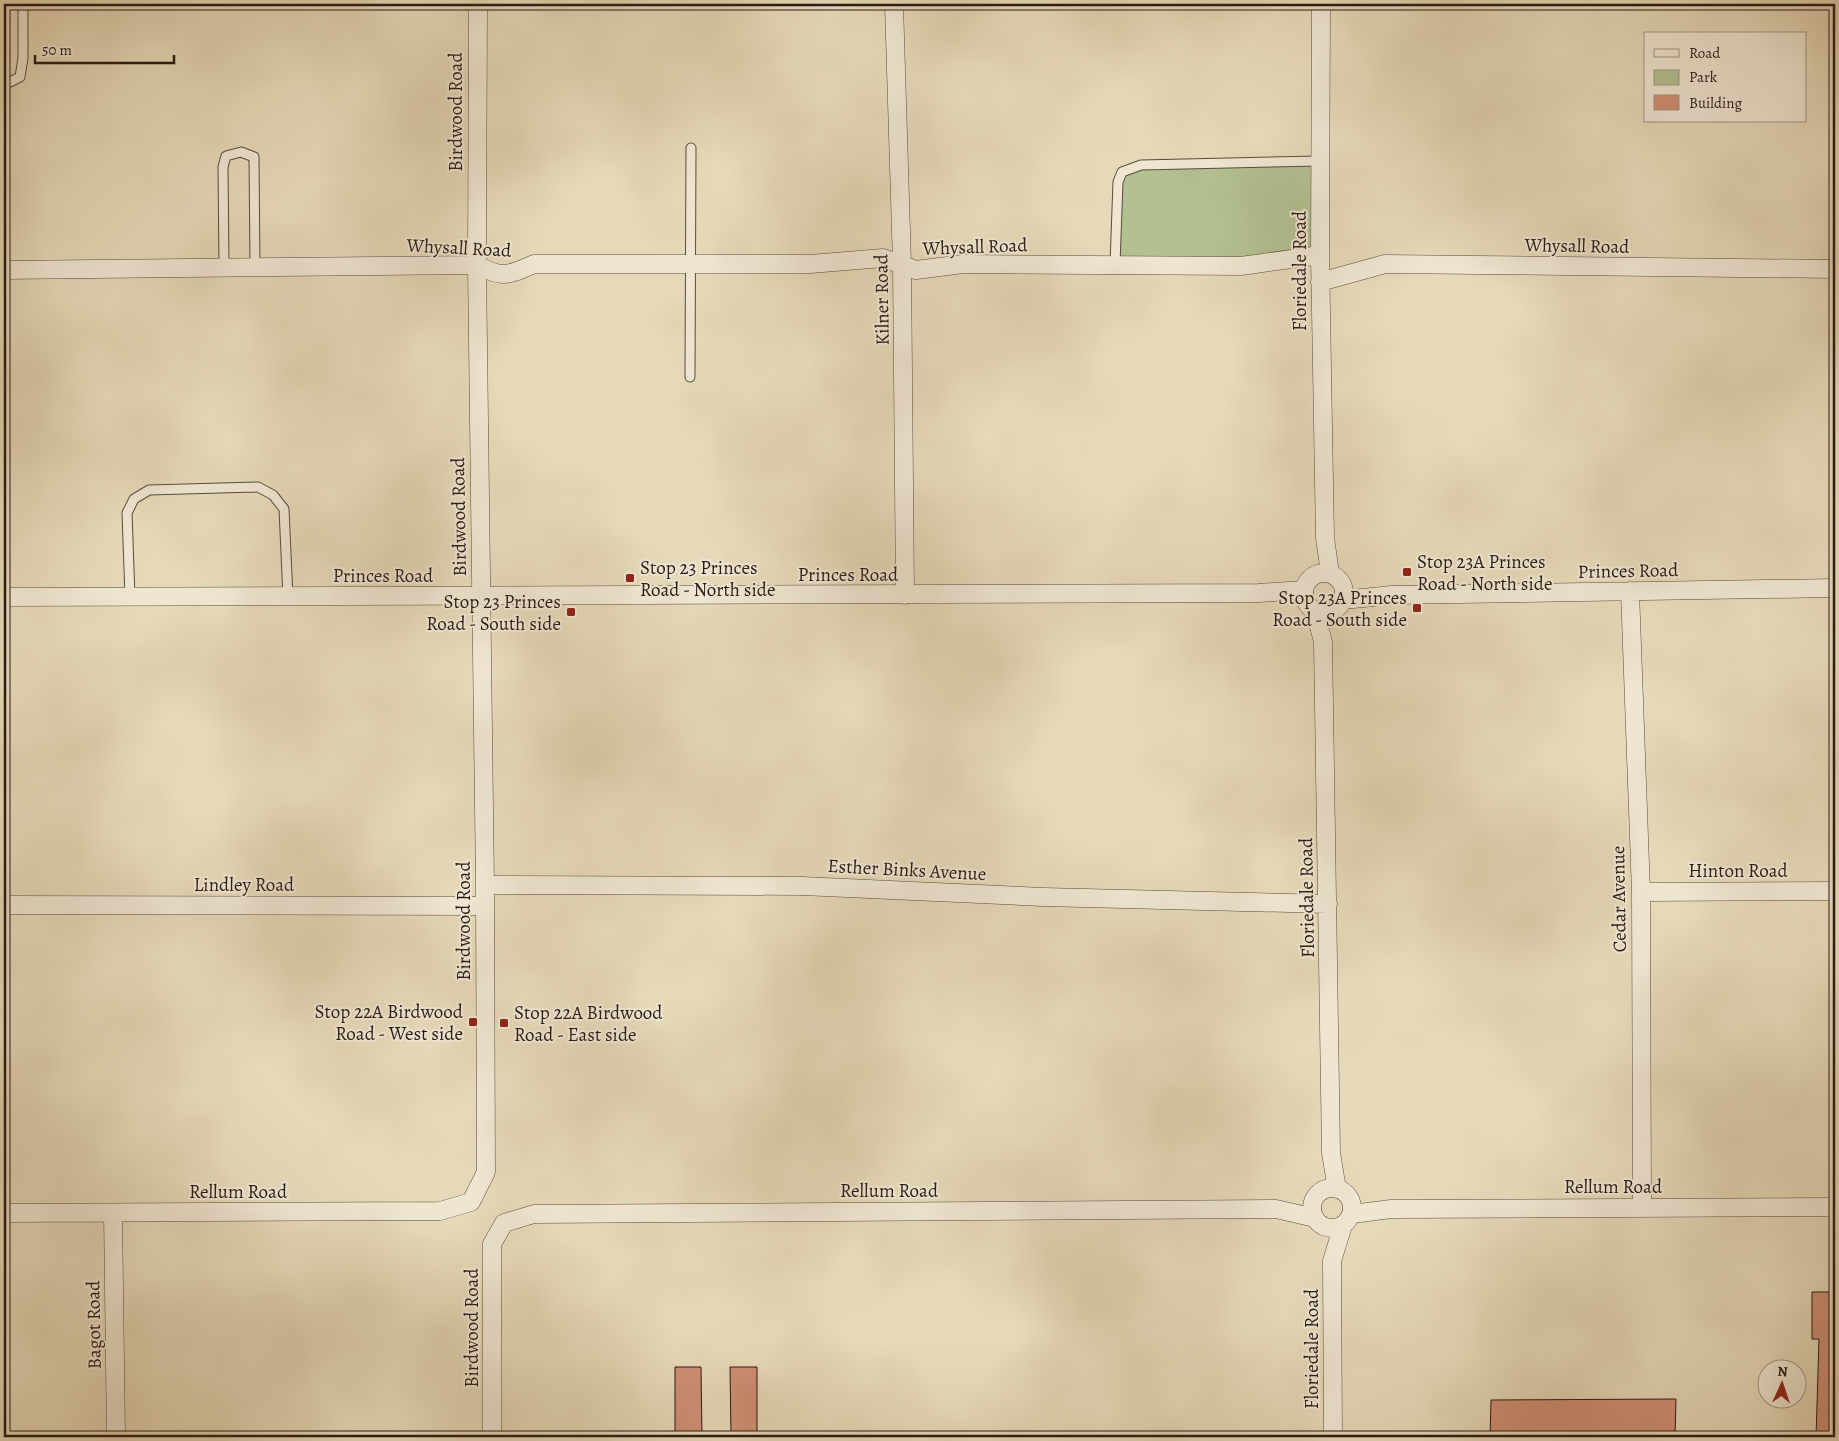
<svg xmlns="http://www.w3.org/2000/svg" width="1839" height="1441" viewBox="0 0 1839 1441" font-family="Alegreya,serif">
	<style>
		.green { fill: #b3c091; stroke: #6e6e54 }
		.building { fill: #d08f75; stroke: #281b16 }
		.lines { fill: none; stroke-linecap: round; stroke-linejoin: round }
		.service-casing { stroke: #584a3f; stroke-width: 11 }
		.minor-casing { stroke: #584a3f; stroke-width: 19 }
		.service { stroke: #efe6d2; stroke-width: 9 }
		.minor { stroke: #efe6d2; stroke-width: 18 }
		.poi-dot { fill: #8f2418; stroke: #efe6d2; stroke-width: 2 }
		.labels { text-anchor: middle; stroke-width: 4; stroke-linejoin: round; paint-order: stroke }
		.street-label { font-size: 19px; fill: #281b16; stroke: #efe6d2 }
		.poi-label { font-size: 19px; fill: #281b16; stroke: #efe6d2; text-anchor: start }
	</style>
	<rect width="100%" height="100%" fill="#e6d9b9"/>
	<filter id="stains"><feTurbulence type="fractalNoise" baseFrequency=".004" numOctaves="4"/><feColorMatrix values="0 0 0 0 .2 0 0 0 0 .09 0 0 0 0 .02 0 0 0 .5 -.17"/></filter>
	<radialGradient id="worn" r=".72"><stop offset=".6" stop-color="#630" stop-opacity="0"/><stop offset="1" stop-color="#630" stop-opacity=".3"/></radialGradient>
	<path class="green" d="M1320 161V255L1115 264 1122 172 1141 165Z"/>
	<path class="building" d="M1812 1292H1835V1437H1816L1819 1339H1812Z
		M675 1367H701L702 1437H675Z
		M730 1367H757V1437H731Z
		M1676 1399 1675 1437H1490L1491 1400Z"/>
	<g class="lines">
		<g class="service-casing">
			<path id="service" d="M4 80 10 82 20 77 23 58V4
				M1115 264 1118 182 1122 172 1141 165 1320 161
				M224 267 223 167 226 156 241 152 254 157 255 267
				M690 377 691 148
				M130 597 127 513 134 499 149 490 258 487 273 495 284 509 288 597"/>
		</g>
		<g class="minor-casing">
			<path id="minor" d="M894 4 902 264 905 595
				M1321 4 1320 255 1325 538 1330 573
				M4 270 477 265C503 279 508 275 534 264H810L883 258 916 270 963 264 1241 266 1320 255
				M1320 282 1385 264 1835 269
				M1304 593a20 20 0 1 1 40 0a20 20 0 1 1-40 0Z
				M1630 591 1641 892 1642 1207
				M4 597 1259 593 1304 590
				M1343 600 1392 595 1835 588
				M1315 611 1323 642 1331 1153 1337 1189
				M485 885 802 886 1043 897 1328 904
				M1641 892 1835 891
				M4 905 484 906
				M1312 1208a20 20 0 1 1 40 0a20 20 0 1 1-40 0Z
				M4 1213 440 1211 471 1202 486 1172 485 885 477 265 478 4
				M113 1213 116 1437
				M1352 1214 1391 1209 1835 1207
				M492 1437V1244L504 1223 534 1214 1276 1209 1315 1218
				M1333 1437 1332 1261 1343 1225"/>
		</g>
		<use href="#service" class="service"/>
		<use href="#minor" class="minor"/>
	</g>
	<g class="poi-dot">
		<rect x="1402" y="567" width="10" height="10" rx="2.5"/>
		<rect x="625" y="573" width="10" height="10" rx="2.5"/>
		<rect x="1412" y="603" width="10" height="10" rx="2.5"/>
		<rect x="566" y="607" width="10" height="10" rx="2.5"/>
		<rect x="468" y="1017" width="10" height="10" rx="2.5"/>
		<rect x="499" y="1018" width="10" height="10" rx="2.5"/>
	</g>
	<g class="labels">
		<g class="street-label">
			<text transform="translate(455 112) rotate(-90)" y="7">Birdwood Road</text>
			<text transform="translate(1577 245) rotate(1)" y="7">Whysall Road</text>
			<text transform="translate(975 246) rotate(-2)" y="7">Whysall Road</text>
			<text transform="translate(459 247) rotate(3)" y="7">Whysall Road</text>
			<text transform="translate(1299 271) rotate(-90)" y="7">Floriedale Road</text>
			<text transform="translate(881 300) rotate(-91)" y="7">Kilner Road</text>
			<text transform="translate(458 517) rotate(-91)" y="7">Birdwood Road</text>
			<text transform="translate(1628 570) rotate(-1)" y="7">Princes Road</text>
			<text x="848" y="581">Princes Road</text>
			<text x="383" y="582">Princes Road</text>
			<text transform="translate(907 869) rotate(3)" y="7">Esther Binks Avenue</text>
			<text x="1738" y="877">Hinton Road</text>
			<text x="244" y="891">Lindley Road</text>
			<text transform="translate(1306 898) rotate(-91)" y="7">Floriedale Road</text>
			<text transform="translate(1618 899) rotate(-91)" y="7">Cedar Avenue</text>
			<text transform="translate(463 921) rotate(-90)" y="7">Birdwood Road</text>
			<text x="1613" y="1193">Rellum Road</text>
			<text x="889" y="1197">Rellum Road</text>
			<text x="238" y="1198">Rellum Road</text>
			<text transform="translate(93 1325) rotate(-91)" y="7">Bagot Road</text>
			<text transform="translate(471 1328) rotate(-90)" y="7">Birdwood Road</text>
			<text transform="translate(1311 1349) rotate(-90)" y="7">Floriedale Road</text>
		</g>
		<g class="poi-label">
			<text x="1417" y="568">Stop 23A Princes<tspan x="1417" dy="22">Road - North side</tspan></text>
			<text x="640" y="574">Stop 23 Princes<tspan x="640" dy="22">Road - North side</tspan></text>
			<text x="1407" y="604" text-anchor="end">Stop 23A Princes<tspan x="1407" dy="22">Road - South side</tspan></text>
			<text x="561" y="608" text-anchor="end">Stop 23 Princes<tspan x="561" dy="22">Road - South side</tspan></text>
			<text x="463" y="1018" text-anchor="end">Stop 22A Birdwood<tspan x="463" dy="22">Road - West side</tspan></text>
			<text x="514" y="1019">Stop 22A Birdwood<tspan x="514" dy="22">Road - East side</tspan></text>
		</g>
	</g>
	<rect width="1839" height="1441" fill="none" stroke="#e6d9b9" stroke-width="20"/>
	<rect x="5" y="5" width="1829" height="1431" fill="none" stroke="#281b16" stroke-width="2.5"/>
	<rect x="10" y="10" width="1819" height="1421" fill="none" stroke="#281b16"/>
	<rect x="1644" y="32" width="162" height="90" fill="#efe6d2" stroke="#9f9587"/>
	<rect x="1654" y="49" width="25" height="8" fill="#efe6d2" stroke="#9f9587"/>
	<text x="1689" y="58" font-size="15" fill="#281b16">Road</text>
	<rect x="1654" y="70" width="25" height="15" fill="#b3c091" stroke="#9f9587"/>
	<text x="1689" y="82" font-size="15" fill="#281b16">Park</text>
	<rect x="1654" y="95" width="25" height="15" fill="#d08f75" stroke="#9f9587"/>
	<text x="1689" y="108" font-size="15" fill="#281b16">Building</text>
	<g transform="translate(1782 1384) rotate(3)"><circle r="24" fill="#efe6d2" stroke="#9f9587"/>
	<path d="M0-4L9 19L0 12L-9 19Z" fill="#8f2418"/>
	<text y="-8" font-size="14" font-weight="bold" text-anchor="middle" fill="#281b16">N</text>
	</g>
	<path d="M35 55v8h139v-8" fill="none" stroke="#281b16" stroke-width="2.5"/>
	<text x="42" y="55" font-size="15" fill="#281b16" stroke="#efe6d2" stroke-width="4" paint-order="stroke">50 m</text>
	<rect width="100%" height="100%" filter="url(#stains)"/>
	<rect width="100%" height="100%" fill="url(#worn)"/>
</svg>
